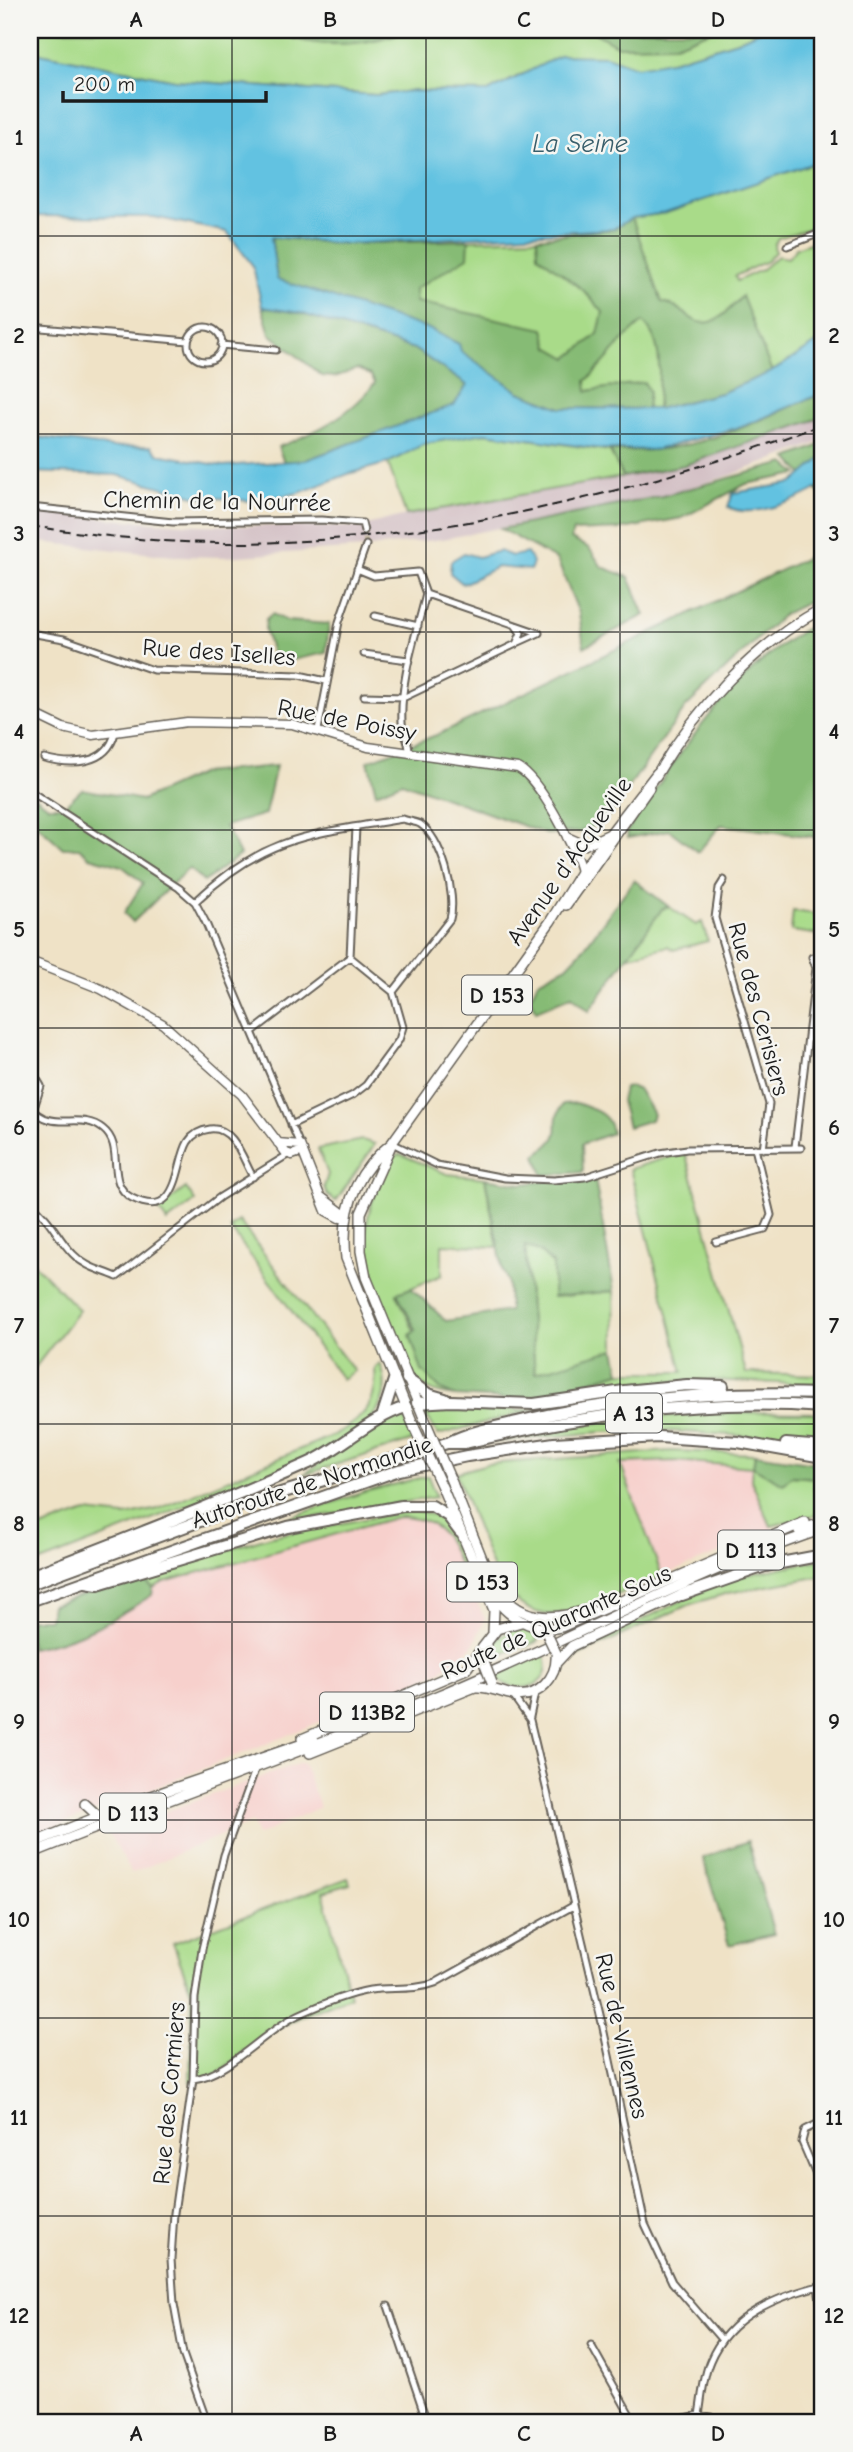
<svg xmlns="http://www.w3.org/2000/svg" width="853" height="2452" viewBox="0 0 853 2452" font-family="'Comic Neue',sans-serif">
	<style>
		.built { fill: #f7d0cc }
		.industrial { fill: #d2bec3 }
		.green { fill: #a9db89; stroke: #627c52; stroke-width: 2 }
		.forest { fill: #86bb75; stroke: #516c48; stroke-width: 2 }
		.water { fill: #62c2e1; stroke: #3f6f7e; stroke-width: 2 }
		.lines { fill: none; stroke-linecap: round; stroke-linejoin: round }
		.street-tunnel { stroke: #c5baa4; stroke-width: 5; stroke-dasharray: 5 2.5; stroke-linecap: butt }
		.street-casing { stroke: #666158; stroke-width: 9 }
		.secondary-casing { stroke: #666158; stroke-width: 11 }
		.primary-casing { stroke: #666158; stroke-width: 12 }
		.highway-casing { stroke: #666158; stroke-width: 14 }
		.street { stroke: #fff; stroke-width: 5 }
		.secondary { stroke: #fff; stroke-width: 8 }
		.primary { stroke: #fff; stroke-width: 9 }
		.highway { stroke: #fff; stroke-width: 10 }
		.rail { stroke: #1c1c1c; stroke-width: 2; stroke-dasharray: 10 5; stroke-linecap: butt }
		.primary-bridge-casing { stroke: #666158; stroke-width: 12; stroke-linecap: butt }
		.primary-bridge { stroke: #fff; stroke-width: 9 }
		.grid { fill: none; stroke: #1c1c1c; stroke-width: 2; stroke-opacity: 0.55 }
		.labels { text-anchor: middle; stroke-width: 5; stroke-linejoin: round; paint-order: stroke }
		.shield { fill: #f6f6f2; stroke: #5d5d5c; stroke-width: 2 }
		.shield-label { font-size: 23px; font-weight: bold; fill: #1c1c1c }
		.street-label { font-size: 24px; fill: #1c1c1c; stroke: #f6f6f2 }
		.water-label { font-size: 26px; font-style: italic; fill: #385e6b; stroke: #f6f6f2 }
		.neatline { fill: none; stroke: #1c1c1c; stroke-width: 2.5 }
		.grid-label { font-size: 23px; text-anchor: middle; font-weight: bold; fill: #1c1c1c }
	</style>
	<rect width="100%" height="100%" fill="#f6f6f2"/>
	<filter id="ink" filterUnits="userSpaceOnUse"><feTurbulence type="fractalNoise" baseFrequency=".0143" numOctaves="2"/><feDisplacementMap in="SourceGraphic" scale="14" xChannelSelector="R" yChannelSelector="G"/><feConvolveMatrix kernelMatrix="1 2 1 2 8 2 1 2 1" color-interpolation-filters="sRGB"/></filter>
	<filter id="wash" filterUnits="userSpaceOnUse"><feTurbulence type="fractalNoise" baseFrequency=".00686" numOctaves="4" result="noise"/><feDisplacementMap in="SourceGraphic" scale="28" xChannelSelector="R" yChannelSelector="G"/><feGaussianBlur stdDeviation="1.57" result="paint"/><feColorMatrix in="noise" values="0 0 0 0 0 0 0 0 0 0 0 0 0 0 0 0 0 1.4 0 .05"/><feComposite in="paint" operator="in"/></filter>
	<g filter="url(#wash)">
		<rect width="100%" height="100%" fill="#efe2c6"/>
		<path class="built" d="M675 1461 753 1467 751 1480 773 1531 662 1576 620 1463Z
			M433 1513 485 1619 472 1647 455 1661 436 1673 281 1738 30 1837V1624L105 1617 164 1582 333 1529Z
			M301 1763 304 1765 320 1807 257 1836 252 1822 132 1873 108 1832Z"/>
		<path class="industrial" d="M823 417V441L731 475 662 496 443 539 364 548 223 557 174 556 30 541V510L123 520 201 525 359 527 406 515 685 465Z"/>
		<path class="green" d="M30 30H761L737 41 675 60 617 73 522 74 488 92 411 91 376 95 175 80 30 51Z
			M823 160V224L778 238 774 245 775 252 767 261 735 276 737 281 761 270 778 256 788 258 796 248 823 238V339L772 372 657 409 561 408 460 351 277 280 271 237 347 244 536 238 613 229 632 218 666 213Z
			M485 433 610 451 623 477 406 515 388 463 430 440Z
			M668 906 696 925 702 922 708 941 673 950 668 946 626 957 662 909Z
			M793 911 823 915 821 935 791 931Z
			M362 1140 375 1144 336 1201 327 1195 324 1187 328 1174 318 1149Z
			M685 1152 746 1373 822 1375 823 1385 710 1380 655 1382 525 1400 620 1372H683L630 1169Z
			M400 1154 447 1174 485 1178 498 1247 442 1244V1275L397 1294 441 1390 455 1396C440 1394 428 1391 416 1380 405 1370 367 1273 365 1256 363 1228 370 1204 381 1178 385 1168 389 1158 400 1154Z
			M186 1188 195 1201 167 1222 158 1209Z
			M239 1221 354 1371 342 1379 230 1228Z
			M525 1246 539 1251 553 1264 554 1297 614 1291 615 1349 535 1374Z
			M30 1260 79 1310 30 1374Z
			M380 1363C402 1418 343 1439 304 1460L30 1566V1532L33 1531 86 1512 125 1516 158 1509 336 1434C365 1417 378 1403 375 1369Z
			M550 1406 438 1435 425 1413C442 1399 495 1411 517 1410 528 1410 539 1408 550 1406Z
			M709 1412 818 1413 823 1420V1441L670 1431 602 1432 490 1442 555 1427Z
			M403 1413 414 1440 303 1475 368 1430Z
			M671 1451 755 1454 753 1467 791 1476 817 1478 814 1488 823 1487V1513L771 1526 751 1480 752 1467 675 1461 620 1463 662 1576C633 1587 573 1618 544 1614 523 1610 509 1596 497 1580L456 1473 487 1464Z
			M428 1476 436 1497 268 1525 364 1492Z
			M414 1510C454 1516 456 1540 471 1574L467 1581C447 1542 447 1518 398 1517L164 1582 153 1588 139 1576 271 1536Z
			M823 1559V1576L728 1593 688 1605 576 1656 575 1652 727 1579Z
			M514 1628 533 1631 538 1641 525 1647 518 1646 491 1660 496 1640Z
			M543 1652C558 1684 522 1697 498 1680L497 1674Z
			M348 1878 350 1884 323 1892 350 1997C319 2009 284 2022 257 2041 231 2059 223 2079 190 2082L192 1994 173 1943Z"/>
		<path class="forest" d="M294 30H408C373 44 329 49 292 38Z
			M590 30H713L675 45 618 46Z
			M632 218 662 302C676 305 680 310 691 318 712 333 729 310 742 296L772 372 721 393 657 409C658 380 666 344 643 322 621 339 607 362 586 381L587 391 644 382 649 391 647 409 561 408 519 392 460 351 277 280 271 237 347 244 469 240 468 257 415 289 416 302 544 329 549 347 568 358 598 334 603 312 583 290 538 255 537 238 613 229Z
			M262 307 300 313 414 349 467 385 455 405 306 460 284 462 278 447C315 433 351 415 375 383L371 375 357 369 335 377 322 376 270 334Z
			M823 393V417L685 465 623 477 610 451C624 451 639 451 653 450 712 446 770 415 823 393Z
			M823 444V497L788 458Z
			M785 463 798 474 746 484 682 518 623 529 573 531 571 539 589 548 602 567 629 577 645 615 584 647 579 613 557 560 501 529 662 496Z
			M823 550V595L784 614 686 707 605 820 580 832 546 834 402 782 376 793 368 761 439 734Z
			M272 614 287 621 329 624 326 653 287 661 272 654 265 630 266 619Z
			M823 619V838L721 825 698 852 669 830 628 838 627 831C681 752 735 664 823 619Z
			M276 766 265 814 225 826 240 855 204 882 189 868 133 922 124 913 143 883 122 866 90 857 79 848H63L30 818V792L48 806H64L82 789 142 800 202 773Z
			M634 880 668 906 662 909 589 1011 572 996 536 1011 530 998 538 981 567 966 584 948Z
			M632 1087 639 1090 653 1114 651 1120 628 1127 621 1101 624 1088Z
			M577 1103C594 1110 610 1113 612 1133L582 1144 583 1172 543 1175 536 1155C572 1129 546 1130 563 1104Z
			M581 1177 595 1179 614 1291 553 1297V1264L539 1251 525 1246 535 1373 615 1349 620 1372 525 1400 455 1396 441 1390 422 1371 410 1335 416 1330 397 1293 411 1288 446 1321 509 1311 508 1281 503 1271 485 1178 522 1184Z
			M755 1454 823 1464V1487L814 1489 817 1478 791 1476 783 1484 753 1467Z
			M139 1576 153 1588 152 1595C113 1620 76 1641 30 1648V1619H49L52 1605Z
			M748 1841 774 1934 729 1945 703 1858Z"/>
		<path class="water" d="M761 30H823V160L666 213 632 218 613 229 347 244 271 237 277 279 429 329 459 344 461 351 519 392 561 408 657 409 721 393 771 372 823 339V393L744 426 655 450 601 449 485 433 424 444 388 463 348 474 299 493 252 501 194 496 117 475 30 472V436L112 447 151 446 158 454 223 466 306 460 454 405 467 385 414 349 300 313 262 307 253 266 227 232 154 217 30 216V51L175 80 376 95 411 91 488 92 561 55 606 56 637 67 675 60 737 41Z
			M823 457V485C801 499 753 520 728 507L733 493 793 483Z
			M499 551 512 556 527 553 533 563 530 570 497 567 463 584 450 573 451 561 464 553 478 557Z"/>
	</g>
	<g filter="url(#ink)">
		<g class="lines">
			<path class="street-tunnel" d="M364 531 366 545"/>
			<g class="street-casing">
				<path id="street" d="M787 246 823 232
					M30 327 188 341
					M188 344a17 17 0 1 1 34 0a17 17 0 1 1-34 0Z
					M221 345 276 350
					M30 507 173 522 321 520 362 523 364 531
					M357 569 374 576 418 572 426 594
					M426 594 539 633 517 643
					M375 616 418 626
					M30 633 64 639 153 670 299 675 326 681
					M364 654 408 660
					M364 696 405 697 516 644 521 633 515 625
					M318 730 339 622 366 545
					M409 753C410 740 402 734 402 722 400 679 416 635 426 594
					M44 758C70 765 107 766 115 733
					M30 791 179 888 195 902 205 921 300 1145
					M724 880 719 888 715 918 769 1104 763 1149
					M195 902C265 835 312 834 403 819 408 821 416 822 420 824 442 839 457 895 450 919L393 992 403 1027 399 1040 366 1085 353 1095 291 1125
					M350 957 393 992
					M252 1032 350 957 356 827
					M30 1075 34 1074 41 1086 33 1111
					M30 1107C52 1134 80 1110 103 1129 126 1147 104 1183 132 1198 180 1222 175 1164 188 1142 193 1134 202 1130 210 1129 234 1126 243 1160 253 1177
					M392 1143 437 1165 505 1178 554 1180 585 1177 660 1153 687 1149 801 1148
					M795 1147 816 968 812 957
					M30 1204C52 1219 56 1237 73 1254 86 1268 102 1270 117 1277L220 1197 289 1154
					M716 1242 765 1229 771 1215 755 1148
					M513 1696 530 1720 602 2023 645 2224 672 2282 721 2339
					M530 1717 535 1693
					M193 2079C227 2076 264 2031 298 2015 320 2005 347 1994 370 1990 392 1987 414 1991 435 1983L573 1906
					M823 2121 805 2130 802 2142 823 2191
					M818 2286 823 2322
					M388 2306 427 2422
					M591 2345 634 2422
					M699 2415C702 2398 703 2377 710 2361 729 2315 778 2296 823 2285
					M207 2422 183 2354 174 2304 171 2259 174 2213 193 2079 195 1998 202 1949 224 1855 255 1770
					M667 2422 699 2415 741 2422
					M819 2422 823 2412"/>
			</g>
			<g class="secondary-casing">
				<path id="secondary" d="M30 712 63 728 93 735 187 722 292 724 368 747 518 768C538 777 577 850 581 872
					M567 837 585 845 609 834
					M30 961 101 989 163 1024 242 1095 286 1153 292 1155 303 1151
					M278 1143 300 1145 326 1211 339 1218 345 1215
					M320 1196 345 1215"/>
			</g>
			<g class="primary-casing">
				<path id="primary" d="M656 776C696 708 754 645 823 608
					M566 905 649 788
					M391 1144C354 1173 341 1213 346 1258L415 1429
					M427 1425 366 1277 361 1251V1213L392 1143 550 922 583 869 657 773
					M452 1483 500 1604C513 1620 540 1633 561 1627L805 1522
					M442 1487 494 1610 493 1632
					M799 1531 823 1522
					M496 1585C518 1623 553 1621 590 1609
					M557 1662 572 1646 688 1592
					M302 1739 466 1669 497 1629 521 1622
					M310 1753 475 1687C490 1686 500 1693 514 1695 539 1699 558 1677 556 1653
					M85 1804 98 1816
					M30 1844 137 1801 314 1740
					M30 1854C166 1799 304 1752 439 1695 568 1641 691 1573 823 1529"/>
			</g>
			<g class="highway-casing">
				<path id="highway" d="M407 1379 428 1394 445 1399
					M417 1403 451 1401 534 1404 624 1391 687 1385 723 1386
					M383 1414 394 1380
					M450 1442C472 1431 497 1427 521 1421 622 1397 721 1391 823 1394
					M786 1444 823 1447
					M30 1576C123 1540 217 1504 309 1463 343 1447 370 1418 406 1407
					M86 1582 98 1584 288 1527 402 1506H432L448 1516 460 1532
					M30 1584 254 1501 447 1443H465C581 1415 703 1398 823 1407
					M682 1595 765 1566 823 1555
					M30 1601 399 1470 467 1456 554 1443 659 1437 738 1442 823 1457"/>
			</g>
			<use href="#street" class="street"/>
			<use href="#secondary" class="secondary"/>
			<use href="#primary" class="primary"/>
			<use href="#highway" class="highway"/>
			<path class="rail" d="M30 526C94 535 159 543 225 543 428 544 634 495 823 424"/>
			<g class="primary-bridge-casing">
				<path id="primary-bridge" d="M427 1425 452 1483
					M415 1429 442 1487
					M547 1634 556 1653
					M483 1660 492 1683"/>
			</g>
			<use href="#primary-bridge" class="primary-bridge"/>
		</g>
	</g>
	<path class="grid" d="M232 30V2422M426 30V2422M620 30V2422M30 236H823M30 434H823M30 632H823M30 830H823M30 1028H823M30 1226H823M30 1424H823M30 1622H823M30 1820H823M30 2018H823M30 2216H823"/>
	<g class="labels">
		<g class="shield">
			<rect x="462" y="975.5" width="70" height="39" rx="5"/>
			<rect x="606" y="1393.5" width="56" height="39" rx="5"/>
			<rect x="718" y="1530.5" width="66" height="39" rx="5"/>
			<rect x="447" y="1562.5" width="70" height="39" rx="5"/>
			<rect x="320" y="1692.5" width="94" height="39" rx="5"/>
			<rect x="100" y="1793.5" width="66" height="39" rx="5"/>
		</g>
		<g class="shield-label">
			<text x="497" y="1003">D 153</text>
			<text x="634" y="1421">A 13</text>
			<text x="751" y="1558">D 113</text>
			<text x="482" y="1590">D 153</text>
			<text x="367" y="1720">D 113B2</text>
			<text x="133" y="1821">D 113</text>
		</g>
		<g class="street-label">
			<text transform="translate(217 501) rotate(1)" y="8">Chemin de la Nourrée</text>
			<text transform="translate(219 652) rotate(4)" y="8">Rue des Iselles</text>
			<text transform="translate(347 720) rotate(11)" y="8">Rue de Poissy</text>
			<text transform="translate(569 861) rotate(-55)" y="8">Avenue d'Acqueville</text>
			<text transform="translate(759 1009) rotate(75)" y="8">Rue des Cerisiers</text>
			<text transform="translate(312 1482) rotate(-18)" y="8">Autoroute de Normandie</text>
			<text transform="translate(556 1622) rotate(-24)" y="8">Route de Quarante Sous</text>
			<text transform="translate(622 2036) rotate(77)" y="8">Rue de Villennes</text>
			<text transform="translate(169 2093) rotate(-85)" y="8">Rue des Cormiers</text>
		</g>
		<g class="water-label">
			<text x="580" y="152">La Seine</text>
		</g>
	</g>
	<rect width="853" height="2452" fill="none" stroke="#f6f6f2" stroke-width="77"/>
	<path d="M63 91v10h203v-10" fill="none" stroke="#1c1c1c" stroke-width="3.5"/>
	<text x="74" y="91" font-size="21" fill="#1c1c1c" stroke="#f6f6f2" stroke-width="5" paint-order="stroke">200 m</text>
	<rect x="38" y="38" width="776" height="2376" class="neatline"/>
	<g class="grid-label">
		<text x="136" y="27">A</text>
		<text x="330" y="27">B</text>
		<text x="524" y="27">C</text>
		<text x="718" y="27">D</text>
		<text x="19" y="145">1</text>
		<text x="834" y="145">1</text>
		<text x="19" y="343">2</text>
		<text x="834" y="343">2</text>
		<text x="19" y="541">3</text>
		<text x="834" y="541">3</text>
		<text x="19" y="739">4</text>
		<text x="834" y="739">4</text>
		<text x="19" y="937">5</text>
		<text x="834" y="937">5</text>
		<text x="19" y="1135">6</text>
		<text x="834" y="1135">6</text>
		<text x="19" y="1333">7</text>
		<text x="834" y="1333">7</text>
		<text x="19" y="1531">8</text>
		<text x="834" y="1531">8</text>
		<text x="19" y="1729">9</text>
		<text x="834" y="1729">9</text>
		<text x="19" y="1927">10</text>
		<text x="834" y="1927">10</text>
		<text x="19" y="2125">11</text>
		<text x="834" y="2125">11</text>
		<text x="19" y="2323">12</text>
		<text x="834" y="2323">12</text>
		<text x="136" y="2441">A</text>
		<text x="330" y="2441">B</text>
		<text x="524" y="2441">C</text>
		<text x="718" y="2441">D</text>
	</g>
</svg>
